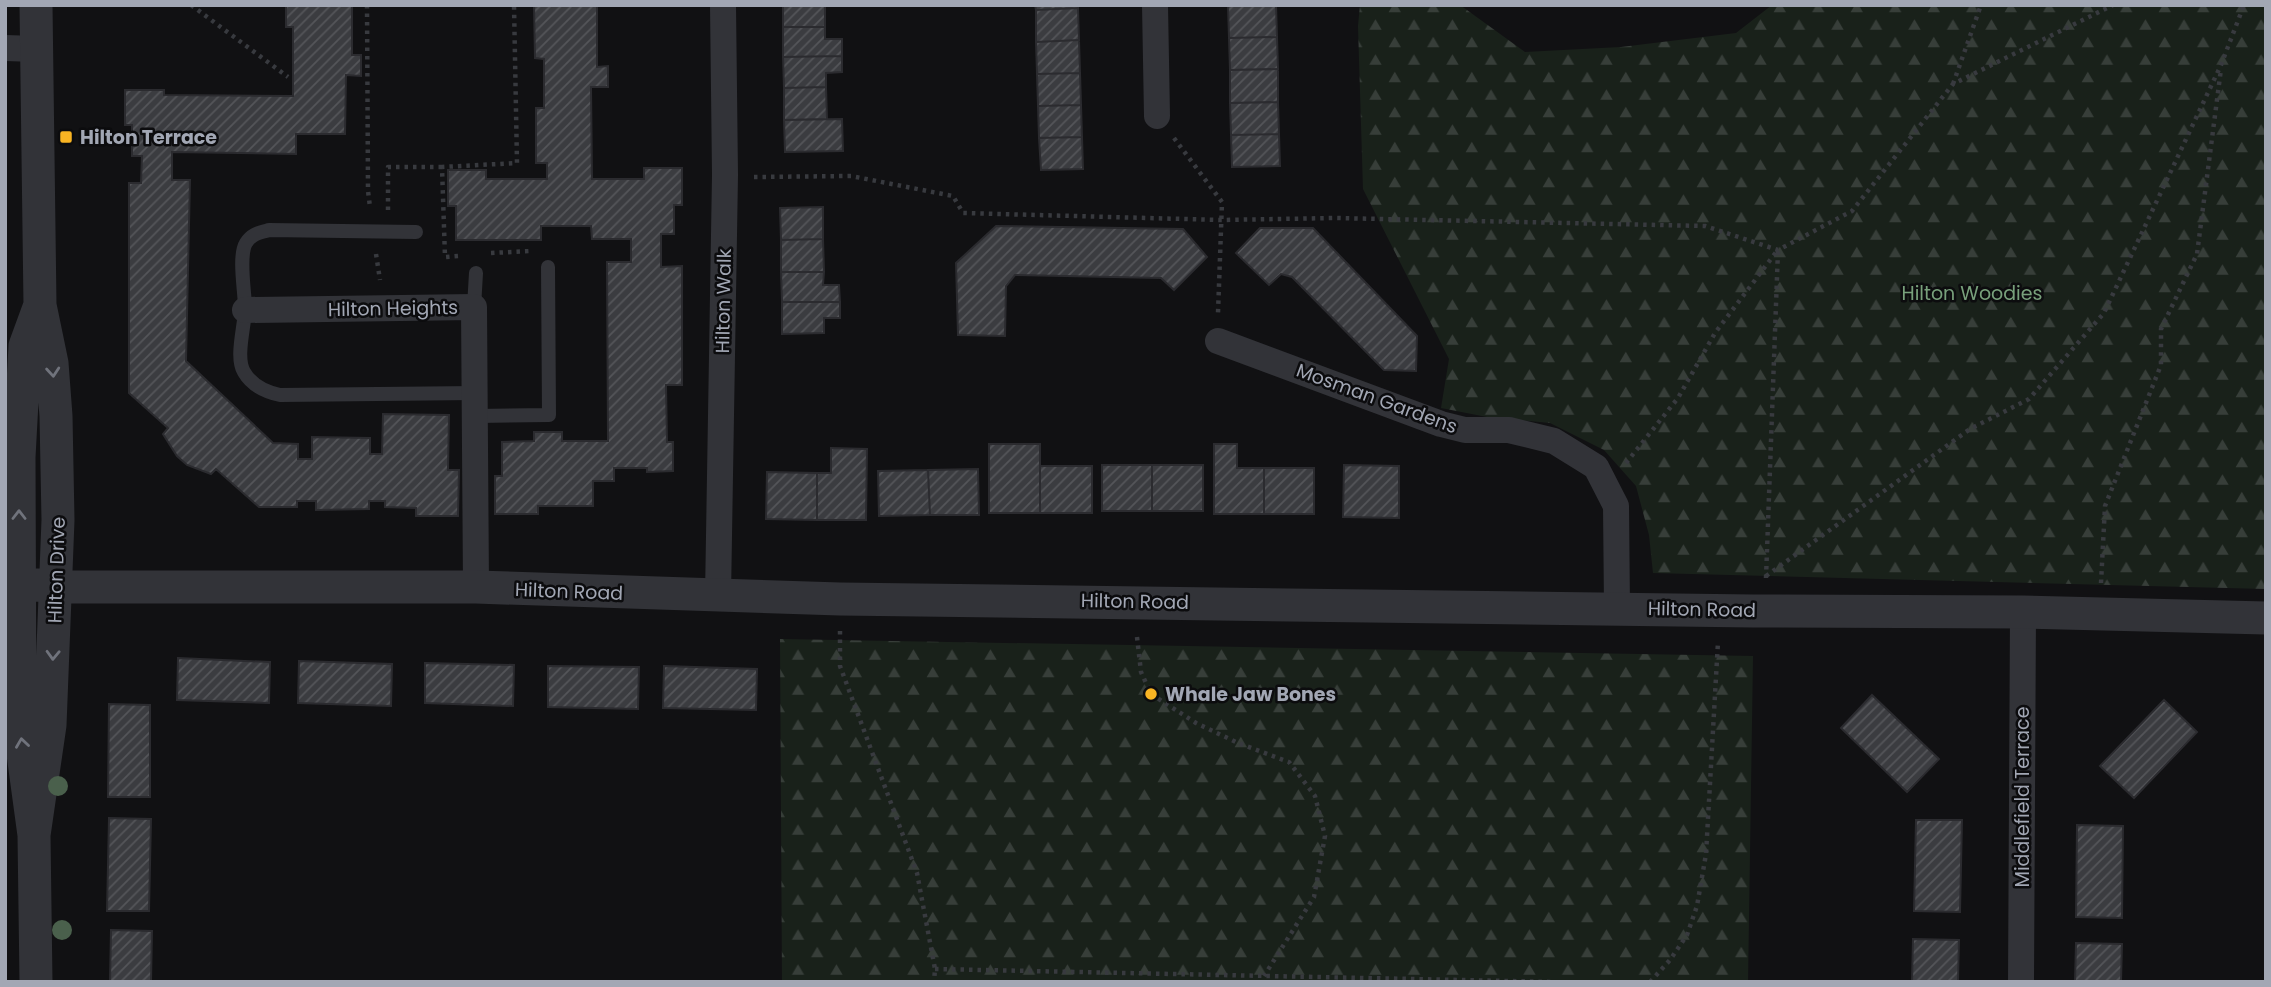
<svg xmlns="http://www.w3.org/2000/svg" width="2271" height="987" viewBox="0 0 2271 987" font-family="Poppins,sans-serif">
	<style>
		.forest { fill: url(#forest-firs) }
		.building { fill: url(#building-hatch); stroke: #2b2b2f; stroke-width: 2 }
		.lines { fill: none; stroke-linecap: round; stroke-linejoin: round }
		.path { stroke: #383a3f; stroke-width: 4.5; stroke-dasharray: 3.5 5; stroke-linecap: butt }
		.service { stroke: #323338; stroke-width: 14 }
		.minor { stroke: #323338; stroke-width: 26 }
		.tertiary { stroke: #323338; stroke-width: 33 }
		.tree { fill: #4a604c }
		.oneway { stroke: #70737c }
		.poi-dot { fill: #f9b423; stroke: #0c0c0e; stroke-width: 2.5 }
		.labels { text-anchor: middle; stroke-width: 5; stroke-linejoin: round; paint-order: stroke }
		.poi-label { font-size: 19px; font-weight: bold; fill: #a2a7b4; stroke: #0c0c0e; text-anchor: start }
		.park-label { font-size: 19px; fill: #78a07b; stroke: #0c0c0e }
		.street-label { font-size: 19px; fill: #a2a7b4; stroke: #0c0c0e }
	</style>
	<defs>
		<pattern id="forest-firs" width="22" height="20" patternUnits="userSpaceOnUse" patternTransform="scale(1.75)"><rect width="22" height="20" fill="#19211a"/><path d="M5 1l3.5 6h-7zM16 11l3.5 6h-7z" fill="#373e39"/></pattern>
		<pattern id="building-hatch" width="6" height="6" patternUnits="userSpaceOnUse" patternTransform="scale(1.75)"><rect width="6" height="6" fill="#3b3c40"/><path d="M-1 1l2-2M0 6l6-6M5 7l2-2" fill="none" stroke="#545559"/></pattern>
	</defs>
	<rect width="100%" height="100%" fill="#111113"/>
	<path class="forest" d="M1360 5H1460L1525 52 1621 47 1736 33 1772 5H2266V589L1653 573 1649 535 1636 486 1604 450 1550 423 1487 417 1441 408 1449 359 1363 189 1358 26Z
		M780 639 1753 656 1748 982H782Z"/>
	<path class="building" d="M286 5H352V55H361V76L346 75 345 134H296V154L172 152V180H190L186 361 273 443 298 444V459H312V437L370 438V454H382L383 414 449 415 448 470H459L458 516H416V508L385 507V501H369V509L316 510V501H297V507H259L216 469 211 474 187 465 177 456 163 434 168 428 129 393V183H141L142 156H132V125H125V90H164V95L293 96V27H286Z
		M534 5H597V67L608 66V87H591L592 179H644V168H682V205H674V234H661V267L682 266V385H666L667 442H673V471L647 472V468H614V481H593V506H538V514H495V476H502V442L534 441V432H562V441H608L607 262H631V239H592L591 226H541V240H456V206H448V170H486V179H547V163H536V108H544V59L535 58Z
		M783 5H825V27H783Z
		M1035 5H1078V8L1036 10Z
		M1276 5 1277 37 1229 38 1228 6Z
		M1078 8 1079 40 1036 42V10Z
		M783 27H825V39H842V56L783 57Z
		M1277 37 1278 69 1230 70 1229 38Z
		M1079 40 1080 73 1037 74 1036 42Z
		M842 56V72L826 73V87L784 88 783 57Z
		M1278 69V102L1230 103V70Z
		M1080 73 1081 105 1038 106 1037 74Z
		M826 87 827 119 784 120V88Z
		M1278 102 1279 134 1231 135 1230 103Z
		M1081 105 1082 137 1039 138 1038 106Z
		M842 119 843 151 785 152 784 120Z
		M1279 134 1280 166 1232 167 1231 135Z
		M1082 137 1083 169 1041 170 1039 138Z
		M823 207V239L781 240 780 208Z
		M996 226 1183 229 1207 257 1174 290 1161 278 1015 275 1006 286 1005 336 958 335 956 263Z
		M1260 228H1313L1417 336 1416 371 1384 370 1292 277 1281 274 1269 285 1236 253Z
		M823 239 824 272H781V240Z
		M781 272H824L823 285H839L840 302H782Z
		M782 302H840V318H824V333L782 334Z
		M989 444H1040V513H989Z
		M1214 444H1237V468H1264V514H1214Z
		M831 448 867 449 866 520H817V473H831Z
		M1102 465H1152V511H1102Z
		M1152 465H1203V511H1152Z
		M1344 465 1399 466V518L1343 517Z
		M1040 466H1092V513H1040Z
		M1264 468H1314V514H1264Z
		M978 469 979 515H930L928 470Z
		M928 470 930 515 879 516 878 471Z
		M767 472 817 473V520L766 519Z
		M178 658 270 662 269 703 177 700Z
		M299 661 392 664 391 706 298 703Z
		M425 663 514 665 513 706 425 703Z
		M548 666 639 667 638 709 548 707Z
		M664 666 757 669 756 710 663 708Z
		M1872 695 1939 759 1907 792 1841 728Z
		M2164 700 2197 732 2134 798 2100 766Z
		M109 704 150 705V797H108Z
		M109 818 151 819 149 911H107Z
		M1916 820H1962L1960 912 1914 911Z
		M2077 825 2123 826 2122 918 2076 917Z
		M111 930 152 931 151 982H110Z
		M1913 939 1959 940 1958 982H1912Z
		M2076 943 2122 944 2121 982H2075Z"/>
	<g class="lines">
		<path class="path" d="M191 5 288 77
			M367 5 368 191 370 207
			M1953 84 1981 5
			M1174 138 1222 202 1218 313
			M754 177 851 176 953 196 963 213 1221 220 1335 218 1705 226 1778 250 1852 211 1953 84 2113 5
			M388 210V167H442
			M491 253 531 251
			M376 254 380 280
			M458 256 445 257 442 167 517 163 514 5
			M1626 463 1678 398 1715 333 1777 251
			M1766 576 1970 429 2029 399 2104 313 2221 65 2244 5
			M1766 578 1778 250
			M2101 583 2105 506 2161 365V329L2197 254 2221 69
			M840 631V666L917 873 935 969 934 982
			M1137 637 1141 672 1151 694 1196 723 1238 743 1289 762 1315 796 1325 836 1314 897 1264 976
			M935 969 1555 982
			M1650 982 1670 960 1687 935 1697 906 1706 854 1718 642"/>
		<path class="service" d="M416 232 269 230C260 233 252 233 246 243 238 256 245 292 245 308 245 326 235 357 244 372 252 386 266 392 280 395L476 393
			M474 307 476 273
			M476 416 549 415 548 267"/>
		<path class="minor" d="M1155 5 1157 116
			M5 48 36 49
			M245 310 474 307 476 587
			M1218 341 1441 424 1465 430H1509L1554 441 1596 467 1616 506 1617 607
			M718 596 725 175 723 5
			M2021 982 2023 612"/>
		<path class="tertiary" d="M5 583 69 587H476L840 599 1753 611 2023 612 2266 618
			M34 835 50 725 58 520 56 416 52 363 40 305 36 5
			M36 982 34 835 20 732 19 457 25 346 40 305"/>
	</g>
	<g class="tree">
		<circle cx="58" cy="786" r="10"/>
		<circle cx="62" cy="930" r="10"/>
	</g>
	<defs><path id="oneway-chevron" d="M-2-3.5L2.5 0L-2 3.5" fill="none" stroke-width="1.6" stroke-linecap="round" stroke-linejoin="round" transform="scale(1.75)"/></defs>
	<g class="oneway">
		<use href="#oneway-chevron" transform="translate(53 372) rotate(85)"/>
		<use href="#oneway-chevron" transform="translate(19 515) rotate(-90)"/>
		<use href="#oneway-chevron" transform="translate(53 655) rotate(92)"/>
		<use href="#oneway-chevron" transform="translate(22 743) rotate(-98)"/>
	</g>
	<g class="poi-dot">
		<rect x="59" y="130" width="14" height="14" rx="3.5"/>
		<circle cx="1151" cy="694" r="7"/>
	</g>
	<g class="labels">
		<g class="poi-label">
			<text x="80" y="144">Hilton Terrace</text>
			<text x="1165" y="701">Whale Jaw Bones</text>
		</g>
		<g class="park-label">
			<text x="1972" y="300">Hilton Woodies</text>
		</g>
		<g class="street-label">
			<text transform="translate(723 301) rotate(-89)" y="7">Hilton Walk</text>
			<text transform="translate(393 308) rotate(-1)" y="7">Hilton Heights</text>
			<text transform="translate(1377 398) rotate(20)" y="7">Mosman Gardens</text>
			<text transform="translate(56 570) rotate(-88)" y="7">Hilton Drive</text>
			<text transform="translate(569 591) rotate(2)" y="7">Hilton Road</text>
			<text transform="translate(1135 601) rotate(1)" y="7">Hilton Road</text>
			<text transform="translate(1702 609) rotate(1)" y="7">Hilton Road</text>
			<text transform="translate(2022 797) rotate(-90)" y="7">Middlefield Terrace</text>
		</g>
	</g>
	<rect width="2271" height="987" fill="none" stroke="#a2a7b4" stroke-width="14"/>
</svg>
